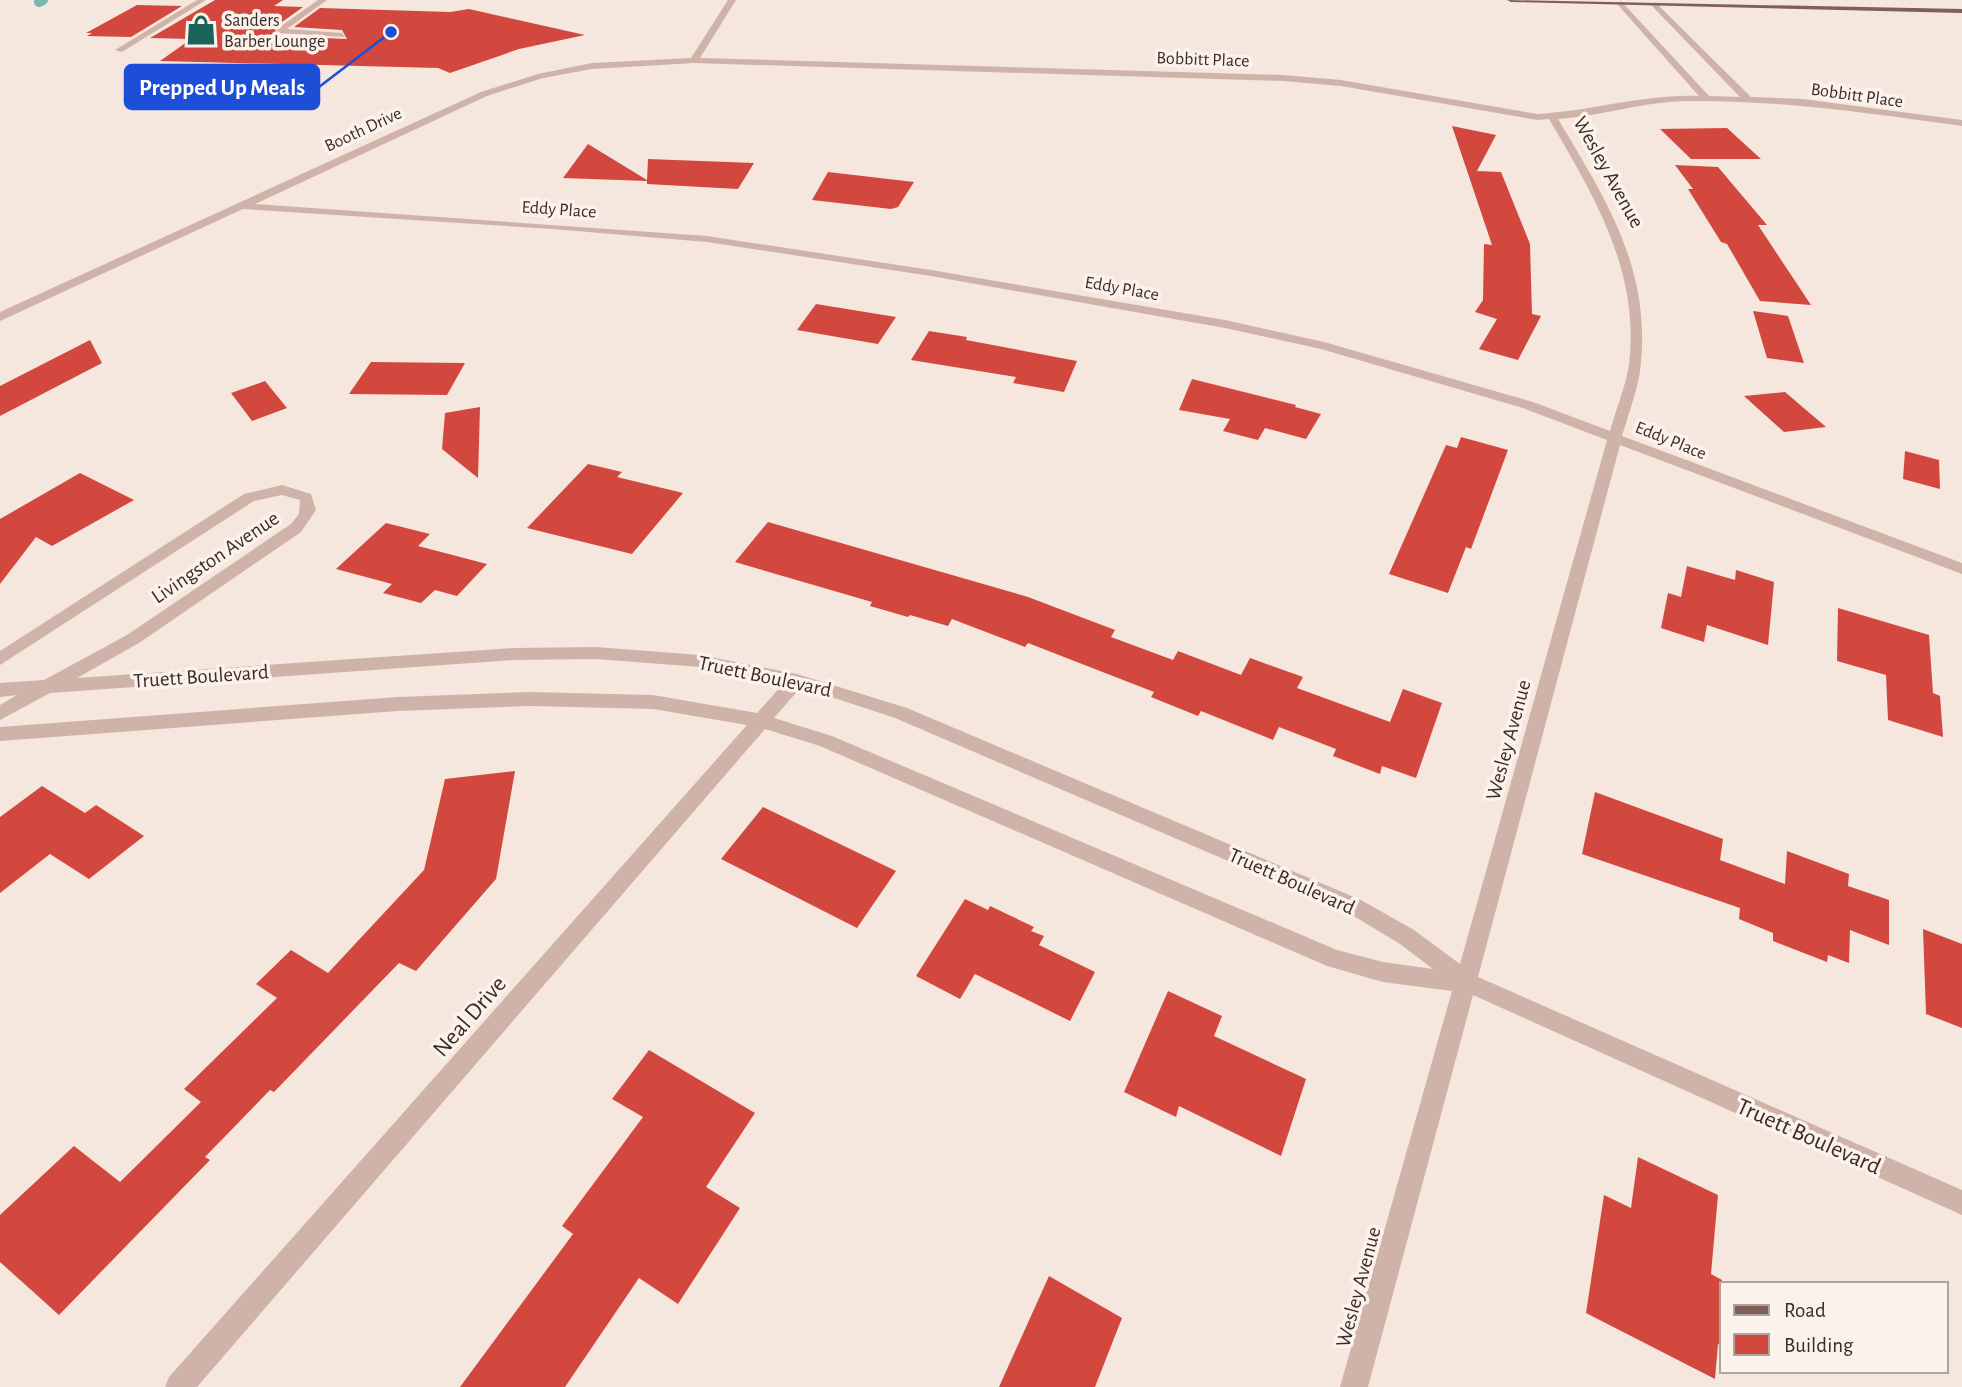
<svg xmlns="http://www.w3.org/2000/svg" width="1962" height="1387" viewBox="0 0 1962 1387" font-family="'Alegreya Sans',sans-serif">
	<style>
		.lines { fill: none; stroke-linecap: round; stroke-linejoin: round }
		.stream { stroke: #79b6ae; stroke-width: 10 }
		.building { fill: #d3483e }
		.lane { fill: #d0b3a8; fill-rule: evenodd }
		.street { fill: #d0b3a8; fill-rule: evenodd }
		.primary { fill: #7f5f58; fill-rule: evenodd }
		.labels { text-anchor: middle; stroke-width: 7; stroke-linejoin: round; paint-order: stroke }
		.far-poi-label { font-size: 18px; fill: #3c2c29; stroke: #fcf2ec; text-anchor: start }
		.far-street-label { font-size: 18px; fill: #3c2c29; stroke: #fcf2ec }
		.street-label { font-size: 21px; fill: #3c2c29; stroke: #fcf2ec }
		.near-street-label { font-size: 24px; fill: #3c2c29; stroke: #fcf2ec }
		.leader { fill: none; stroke: #1d4ed8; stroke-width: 2.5 }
		.callout-dot { fill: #1d4ed8; stroke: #fcf2ec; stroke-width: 2.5 }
		.callout { fill: #1d4ed8; stroke: #1d4ed8; stroke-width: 2.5 }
		.callout-label { font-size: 23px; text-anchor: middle; font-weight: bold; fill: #fff }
	</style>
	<rect width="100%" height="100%" fill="#f5e6de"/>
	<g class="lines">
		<path class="stream" d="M39 2 43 0"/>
	</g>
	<path class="building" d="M215 0H283L274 6 303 7 275 27 277 36 347 39 342 30 294 27 320 8 450 12 469 9 585 35 519 49 450 73 438 68 160 61 191 39 150 38Z
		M137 5 182 6 131 37 87 36 92 33H86Z
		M1452 126 1496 135 1477 171 1501 172 1530 244 1532 314 1541 316 1518 360 1479 349 1497 319 1475 312 1483 300 1484 244 1492 245Z
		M1727 128 1761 159H1691L1660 129Z
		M588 144 647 180 648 159 754 163 738 189 647 184V181L563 178Z
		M1675 165 1718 167 1767 225H1758L1811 305 1760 301 1727 244 1721 242 1688 189H1693Z
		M828 172 914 182 898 207 891 209 812 200Z
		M816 304 896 317 878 344 797 330Z
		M1753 311 1788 316 1804 363 1767 358Z
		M929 331 967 337 966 340 1077 361 1064 392 1013 383 1016 377 911 360Z
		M90 340 102 363 0 416V386Z
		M371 362 465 363 447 395 349 394Z
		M1192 379 1296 405 1295 407 1321 414 1306 439 1265 428 1258 440 1223 431 1230 419 1179 410Z
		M265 381 287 408 252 421 231 393Z
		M1785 392 1826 427 1784 432 1744 396Z
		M480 407 478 478 442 449 445 413Z
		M1461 437 1508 450 1471 549 1466 547 1448 593 1389 574 1446 445 1457 448Z
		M1905 451 1939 460 1940 489 1903 479Z
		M588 464 622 472 617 477 683 493 632 554 527 528Z
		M80 473 134 500 52 546 36 537 0 584V519Z
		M768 522 1028 597 1115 630 1111 637 1173 660 1178 651 1241 675 1250 658 1303 677 1297 688 1390 722 1403 689 1442 703 1416 778 1382 766 1380 774 1333 756 1336 749 1279 727 1273 740 1201 711 1198 716 1151 697 1154 692 1028 643 1025 647 952 619 948 626 910 615 908 617 870 606 872 602 735 562Z
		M386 523 430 534 418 546 487 564 457 596 435 590 421 603 383 593 392 584 336 569Z
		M1687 566 1735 580 1736 570 1774 582 1768 645 1707 625 1704 642 1661 628 1668 593 1681 597Z
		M1838 608 1929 635 1933 693 1940 696 1943 737 1888 720 1886 675 1837 661Z
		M515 771 496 879 416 971 399 963 274 1092 270 1090 205 1157 210 1160 59 1315 0 1262V1215L74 1146 120 1182 201 1102 184 1089 277 998 256 984 291 950 328 973 424 870 445 779Z
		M42 786 85 813 96 805 144 836 89 879 50 854 0 893V817Z
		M1595 792 1723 839 1720 860 1785 884 1787 851 1849 874 1848 886 1889 900V945L1850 930 1849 963 1828 955 1827 962 1773 941V933L1739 919 1740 908 1582 854Z
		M763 807 896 871 857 928 721 859Z
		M965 899 988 910 990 906 1034 927 1031 931 1044 936 1039 945 1095 972 1070 1021 975 974 960 999 916 976Z
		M1923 929 1962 944V1028L1926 1014Z
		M1168 991 1222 1016 1214 1036 1306 1079 1281 1156 1179 1106 1176 1117 1124 1092Z
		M649 1050 755 1113 706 1187 740 1208 678 1304 639 1278 565 1387H460L573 1234 562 1226 643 1117 612 1099Z
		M1638 1157 1718 1195 1711 1274 1722 1280V1346L1718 1344 1715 1379 1586 1313 1604 1195 1631 1208Z
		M1049 1276 1122 1318 1095 1387H999Z"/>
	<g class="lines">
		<path class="lane" d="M197 0H206L122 52 115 50Z
			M318 0H327L287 29 342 33 345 37 277 33V29Z"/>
		<path class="street" d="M728 0H736L700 58 1283 75 1341 80 1537 114C1592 111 1644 94 1699 96L1618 5 1621 1 1709 96 1740 97 1652 6 1655 2 1751 97 1803 99 1962 120V126C1872 114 1782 100 1690 101 1644 101 1603 116 1558 119 1605 198 1650 266 1641 363 1639 387 1629 412 1622 436L1962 563V574L1620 445 1478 977 1962 1190V1215L1473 995 1368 1387H1340L1452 991 1383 982 1327 966 820 746 765 729 197 1387H165L169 1377 747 725 653 709 530 706 398 711 0 741V727L398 697 530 692 653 695 757 713 783 684 700 667 596 659 514 660 50 693 0 720V705L17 695 0 697V683L44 680 127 635 291 524 299 514 300 500 282 495 254 501 0 665V651L244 494 282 485 311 494 316 510 301 532 139 643 77 678 514 648 596 647 700 655 797 674 907 708 1361 900 1414 930 1460 964 1607 440 1523 408 1321 349 1225 328 931 276 707 242 552 229 243 209 0 321V312L481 92 538 74 592 63 691 58ZM694 63 1283 81 1341 86 1537 120 1549 119C1594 196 1640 271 1629 364 1626 386 1616 409 1610 431L1533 402 1324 342 1225 320 931 270 707 236 255 204 487 96 543 78 592 69ZM801 687 895 718 1347 912 1400 944 1433 969 1383 962 1337 950 832 736 774 718Z"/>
		<path class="primary" d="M1507 0 1962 9V13L1511 2Z"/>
	</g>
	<defs>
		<g id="shop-bare" transform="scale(2.415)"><path d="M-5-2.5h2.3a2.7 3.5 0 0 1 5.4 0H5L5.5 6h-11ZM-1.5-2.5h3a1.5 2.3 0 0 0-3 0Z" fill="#19635b" stroke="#fcf2ec" stroke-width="2.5" paint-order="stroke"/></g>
	</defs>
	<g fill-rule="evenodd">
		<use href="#shop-bare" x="201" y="30"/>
	</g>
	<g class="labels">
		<g class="far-poi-label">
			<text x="224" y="26">Sanders<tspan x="224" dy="21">Barber Lounge</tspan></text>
		</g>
		<g class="far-street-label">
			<text transform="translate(1203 59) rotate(2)" y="6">Bobbitt Place</text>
			<text transform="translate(1857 95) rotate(8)" y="6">Bobbitt Place</text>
			<text transform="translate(363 129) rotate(-25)" y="6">Booth Drive</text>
			<text transform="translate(559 209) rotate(4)" y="6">Eddy Place</text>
			<text transform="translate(1122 288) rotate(10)" y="6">Eddy Place</text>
			<text transform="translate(1671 440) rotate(22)" y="6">Eddy Place</text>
		</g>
		<g class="street-label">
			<text transform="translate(1609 172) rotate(61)" y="7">Wesley Avenue</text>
			<text transform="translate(215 557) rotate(-34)" y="7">Livingston Avenue</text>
			<text transform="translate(201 676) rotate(-4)" y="7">Truett Boulevard</text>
			<text transform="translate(765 676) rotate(12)" y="7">Truett Boulevard</text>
			<text transform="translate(1508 740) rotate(-75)" y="7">Wesley Avenue</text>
			<text transform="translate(1292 881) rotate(24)" y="7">Truett Boulevard</text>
			<text transform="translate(1358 1287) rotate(-75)" y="7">Wesley Avenue</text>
		</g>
		<g class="near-street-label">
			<text transform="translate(469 1016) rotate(-49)" y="8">Neal Drive</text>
			<text transform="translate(1809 1136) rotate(24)" y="8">Truett Boulevard</text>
		</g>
	</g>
	<path class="leader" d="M391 32L319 87"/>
	<circle class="callout-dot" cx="391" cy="32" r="7"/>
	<rect class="callout" x="125" y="65" width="194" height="44" rx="7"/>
	<g class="callout-label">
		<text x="222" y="95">Prepped Up Meals</text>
	</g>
	<rect x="1720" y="1282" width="228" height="91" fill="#fcf2ec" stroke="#afa39e" stroke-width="2"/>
	<rect x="1734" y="1305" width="35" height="10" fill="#7f5f58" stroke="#afa39e" stroke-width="2"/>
	<text x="1784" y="1317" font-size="21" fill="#3c2c29">Road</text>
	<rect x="1734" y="1334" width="35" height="21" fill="#d3483e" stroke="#afa39e" stroke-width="2"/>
	<text x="1784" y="1352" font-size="21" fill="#3c2c29">Building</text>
</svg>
